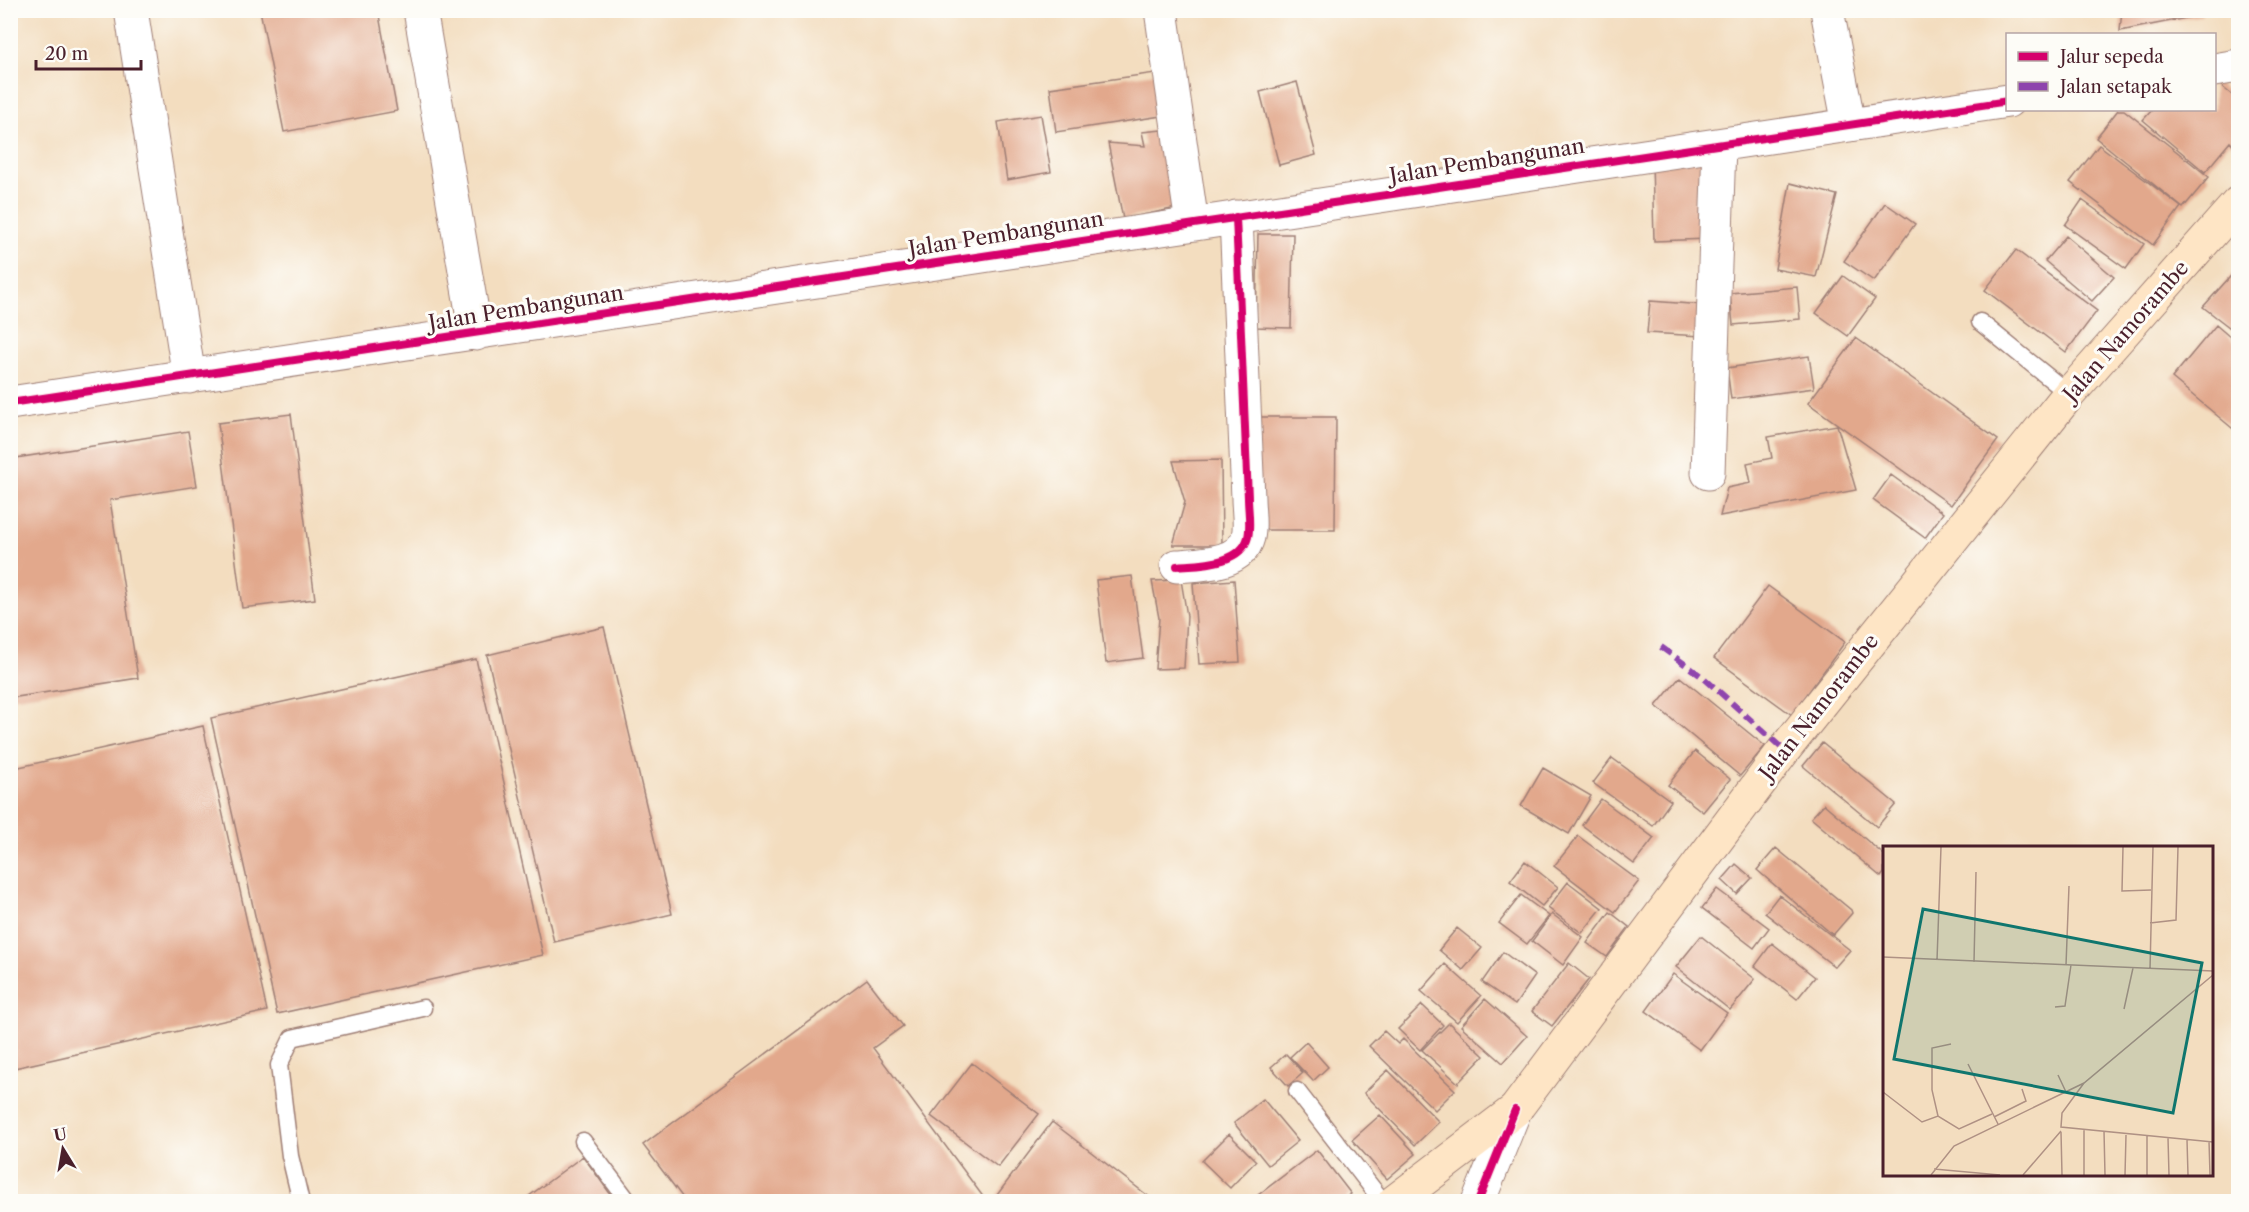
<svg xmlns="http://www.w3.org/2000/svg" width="2249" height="1212" viewBox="0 0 2249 1212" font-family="'Libre Caslon Text',serif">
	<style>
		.building { fill: #e2a88c }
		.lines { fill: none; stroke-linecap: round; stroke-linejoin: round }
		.lane-casing { stroke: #9e7e75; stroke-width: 19 }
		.street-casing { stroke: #9e7e75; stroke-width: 35 }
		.secondary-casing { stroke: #9e7e75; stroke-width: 35 }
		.lane { stroke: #fff; stroke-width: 16 }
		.street { stroke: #fff; stroke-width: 33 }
		.secondary { stroke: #fee5c5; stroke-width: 33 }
		.quiet { stroke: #8e44ad; stroke-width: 6; stroke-dasharray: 12 6; stroke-linecap: butt }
		.cycleway-casing { stroke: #fdfcf7; stroke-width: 11 }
		.cycleway { stroke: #d6006c; stroke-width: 8 }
		.labels { text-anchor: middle; stroke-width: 6; stroke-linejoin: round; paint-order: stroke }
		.street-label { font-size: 21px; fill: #4a1f2b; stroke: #fdfcf7 }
		.inset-road { fill: none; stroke: #af9184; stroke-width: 1.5 }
		.view { fill: #0f766e; fill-opacity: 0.15; stroke: #0f766e; stroke-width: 3 }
		.inset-edge { fill: none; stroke: #4a1f2b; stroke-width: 3 }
	</style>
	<rect width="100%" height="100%" fill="#fdfcf7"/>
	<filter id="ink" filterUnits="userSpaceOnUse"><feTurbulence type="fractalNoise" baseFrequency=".0167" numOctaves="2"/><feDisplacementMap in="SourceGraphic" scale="12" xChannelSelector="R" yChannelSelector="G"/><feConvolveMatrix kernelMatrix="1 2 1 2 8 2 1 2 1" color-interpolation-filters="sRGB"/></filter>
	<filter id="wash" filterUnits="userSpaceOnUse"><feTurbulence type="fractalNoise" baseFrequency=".008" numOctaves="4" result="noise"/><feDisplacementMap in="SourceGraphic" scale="24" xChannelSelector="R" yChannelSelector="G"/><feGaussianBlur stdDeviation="1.35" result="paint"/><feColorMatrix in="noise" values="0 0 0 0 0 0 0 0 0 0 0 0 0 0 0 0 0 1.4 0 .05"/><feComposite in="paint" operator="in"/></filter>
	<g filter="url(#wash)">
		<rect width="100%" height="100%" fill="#f3ddbf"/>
		<g id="blocks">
			<path class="building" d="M260 10H378L397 111 284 132Z
				M2122 10H2201L2202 15 2120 31Z
				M1155 73 1161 116 1056 132 1050 88Z
				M2214 80 2238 100V151L2230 142 2205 172 2143 120 2152 110H2214Z
				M1297 82 1316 155 1279 165 1260 92Z
				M2118 110H2124L2209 177 2183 208 2096 138Z
				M1041 115 1051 172 1007 180 998 122Z
				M1172 129 1186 206 1123 219 1108 143 1145 146 1142 132Z
				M2099 145 2181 207 2153 245 2070 182Z
				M1707 159 1709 239 1654 241 1652 160Z
				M1790 183 1837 195 1816 277 1775 269Z
				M2082 200 2144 244 2126 269 2065 225Z
				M1885 203 1915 224 1874 281 1844 261Z
				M1258 234H1293L1291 328 1256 327Z
				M2066 236 2114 277 2092 301 2045 261Z
				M2016 250 2097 311 2066 352 1985 290Z
				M2238 268V334L2203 307Z
				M1843 276 1875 299 1848 336 1816 313Z
				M1797 287 1800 319 1733 325 1730 293Z
				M1650 301 1704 305 1702 336 1647 333Z
				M2216 325 2238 344V433L2172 378Z
				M1856 338 1998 440 1951 505 1808 403Z
				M1809 356 1814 388 1731 399 1727 368Z
				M291 414 315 599 242 608 218 423Z
				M1257 417H1336L1335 530H1258Z
				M1837 425 1856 490 1720 516 1727 488 1751 483 1747 463 1772 458 1768 437Z
				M188 431 197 486 110 500 138 678 10 698V459Z
				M1221 460 1222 545H1173L1185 502 1173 461Z
				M1891 475 1943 513 1925 538 1873 500Z
				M1132 576 1143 658 1106 663 1096 580Z
				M1181 580 1187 616 1184 668 1155 669 1159 618 1152 581Z
				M1234 580 1240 662 1199 664 1193 583Z
				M1768 586 1845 642 1792 715 1714 658Z
				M604 627 672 914 554 942 487 655Z
				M476 659 543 955 277 1014 211 718Z
				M1680 677 1765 746 1740 776 1656 706Z
				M203 726 267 1011 10 1069V769Z
				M1822 743 1896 804 1877 827 1803 766Z
				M1695 751 1730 779 1703 812 1668 785Z
				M1612 758 1671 801 1653 826 1593 783Z
				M1543 768 1591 796 1569 834 1521 806Z
				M1601 799 1654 838 1634 864 1582 825Z
				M1824 804 1884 855V873L1881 877 1811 818Z
				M1578 836 1639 881 1615 912 1554 866Z
				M1776 848 1851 910 1852 913 1833 935 1757 870Z
				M1525 861 1558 887 1542 906 1510 881Z
				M1736 864 1752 878 1737 894 1722 880Z
				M1568 882 1602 908 1582 933 1548 908Z
				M1717 889 1769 928 1754 948 1702 908Z
				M1521 895 1549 916 1527 944 1499 923Z
				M1779 895 1850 950 1835 967 1765 913Z
				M1610 912 1629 927 1607 957 1587 943Z
				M1552 914 1583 937 1563 965 1532 941Z
				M1457 928 1482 948 1463 970 1439 950Z
				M1701 936 1755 979 1730 1010 1676 967Z
				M1772 943 1815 977 1797 999 1755 966Z
				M1503 952 1535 976 1515 1005 1482 982Z
				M1569 963 1589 979 1552 1026 1532 1011Z
				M1445 964 1481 996 1457 1022 1421 991Z
				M1673 974 1727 1013 1700 1050 1646 1011Z
				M867 979 903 1026 873 1048 987 1202H686L643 1145Z
				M1485 999 1527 1036 1503 1063 1461 1026Z
				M1422 1005 1443 1025 1420 1050 1398 1029Z
				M1449 1023 1484 1056 1458 1083 1422 1050Z
				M1384 1031 1398 1044 1403 1039 1455 1090 1435 1110 1369 1046Z
				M1306 1042 1328 1067 1313 1081 1290 1057Z
				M1286 1054 1303 1073 1288 1086 1271 1067Z
				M972 1063 1039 1114 998 1167 931 1116Z
				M1388 1070 1439 1122 1415 1145 1364 1093Z
				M1263 1099 1298 1141 1268 1165 1234 1123Z
				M1380 1115 1416 1154 1387 1179 1352 1140Z
				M1052 1122 1156 1202H1006L997 1195Z
				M1229 1134 1256 1161 1230 1188 1202 1161Z
				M1317 1150 1351 1194 1342 1202H1249Z
				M583 1156 616 1202H521Z"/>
		</g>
	</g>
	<g filter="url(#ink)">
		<use href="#blocks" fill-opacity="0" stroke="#9e7e75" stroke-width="1.5"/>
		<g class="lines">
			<g class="lane-casing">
				<path id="lane" d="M1980 322 2069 394
					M1297 1091 1383 1202
					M583 1141 629 1202
					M301 1202 290 1156 279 1065 292 1038 423 1008"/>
			</g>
			<g class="street-casing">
				<path id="street" d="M131 10 189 377
					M420 10 476 334
					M1161 10 1192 224
					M1827 10 1849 125
					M2214 70 2238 66
					M10 403 2008 101
					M1708 473 1719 145
					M1177 566C1199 564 1241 565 1248 537 1251 525 1248 510 1248 498L1236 217
					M1478 1202 1515 1110"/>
			</g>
			<g class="secondary-casing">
				<path id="secondary" d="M1394 1202 1515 1110 1784 750 2069 394 2238 203"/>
			</g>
			<use href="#lane" class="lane"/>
			<use href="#street" class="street"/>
			<use href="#secondary" class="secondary"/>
			<path class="quiet" d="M1661 647 1704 678 1784 750"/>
			<g class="cycleway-casing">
				<path id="cycleway" d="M10 403 2008 101
					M1177 566C1199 564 1241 565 1248 537 1251 525 1248 510 1248 498L1236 217
					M1478 1202 1515 1110"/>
			</g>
			<use href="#cycleway" class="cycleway"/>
		</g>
	</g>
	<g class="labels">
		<g class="street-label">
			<text transform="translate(1487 161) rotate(-9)" y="7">Jalan Pembangunan</text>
			<text transform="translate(1006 234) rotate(-9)" y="7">Jalan Pembangunan</text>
			<text transform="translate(526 308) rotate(-9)" y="7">Jalan Pembangunan</text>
			<text transform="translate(2126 331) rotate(-49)" y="7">Jalan Namorambe</text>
			<text transform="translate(1819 707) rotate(-52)" y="7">Jalan Namorambe</text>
		</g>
	</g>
	<g transform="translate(1883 846)">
		<rect width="330" height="330" fill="#f3ddbf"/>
		<path class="inset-road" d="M240 1 239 45 268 44M267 77 293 74 295 1M0 111 330 125M54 114 58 1M91 116 93 26M183 119 186 40M267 123 270 1M172 161 182 160 188 119M241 163 250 122M85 218 115 278M175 229 183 246M201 237 179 267 178 281 330 296M0 246 39 276 55 270 76 283 109 268M55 270 49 244V202L68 198M111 271 143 255 139 243M221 285 222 329M178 286 179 329M285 292 286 329M304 294 305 329M326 295 327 329M51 323 117 329M48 329 71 300 201 237 330 129M140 329 178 285M201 329V284M242 329 243 289M264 329V290"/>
		<path class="view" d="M40 63 319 117 290 267 11 213Z"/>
		<rect width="330" height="330" class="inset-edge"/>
	</g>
	<rect width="2249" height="1212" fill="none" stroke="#fdfcf7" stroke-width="36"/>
	<rect x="2006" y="33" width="210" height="78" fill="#fdfcf7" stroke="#b5a4a5" stroke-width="1.5"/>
	<rect x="2018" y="52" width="30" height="9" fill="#d6006c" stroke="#b5a4a5" stroke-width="1.5"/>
	<text x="2060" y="63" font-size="18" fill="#4a1f2b">Jalur sepeda</text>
	<rect x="2018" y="82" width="30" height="9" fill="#8e44ad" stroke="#b5a4a5" stroke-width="1.5"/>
	<text x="2060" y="93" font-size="18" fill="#4a1f2b">Jalan setapak</text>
	<g transform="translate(63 1149) rotate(349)" stroke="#fdfcf7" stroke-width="4.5" paint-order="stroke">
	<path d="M0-4.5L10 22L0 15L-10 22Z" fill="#4a1f2b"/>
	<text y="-9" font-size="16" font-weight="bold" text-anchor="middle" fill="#4a1f2b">U</text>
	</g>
	<path d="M36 60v9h105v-9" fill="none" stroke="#4a1f2b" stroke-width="3"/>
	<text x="45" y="60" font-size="18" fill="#4a1f2b" stroke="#fdfcf7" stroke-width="4.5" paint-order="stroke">20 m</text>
</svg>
